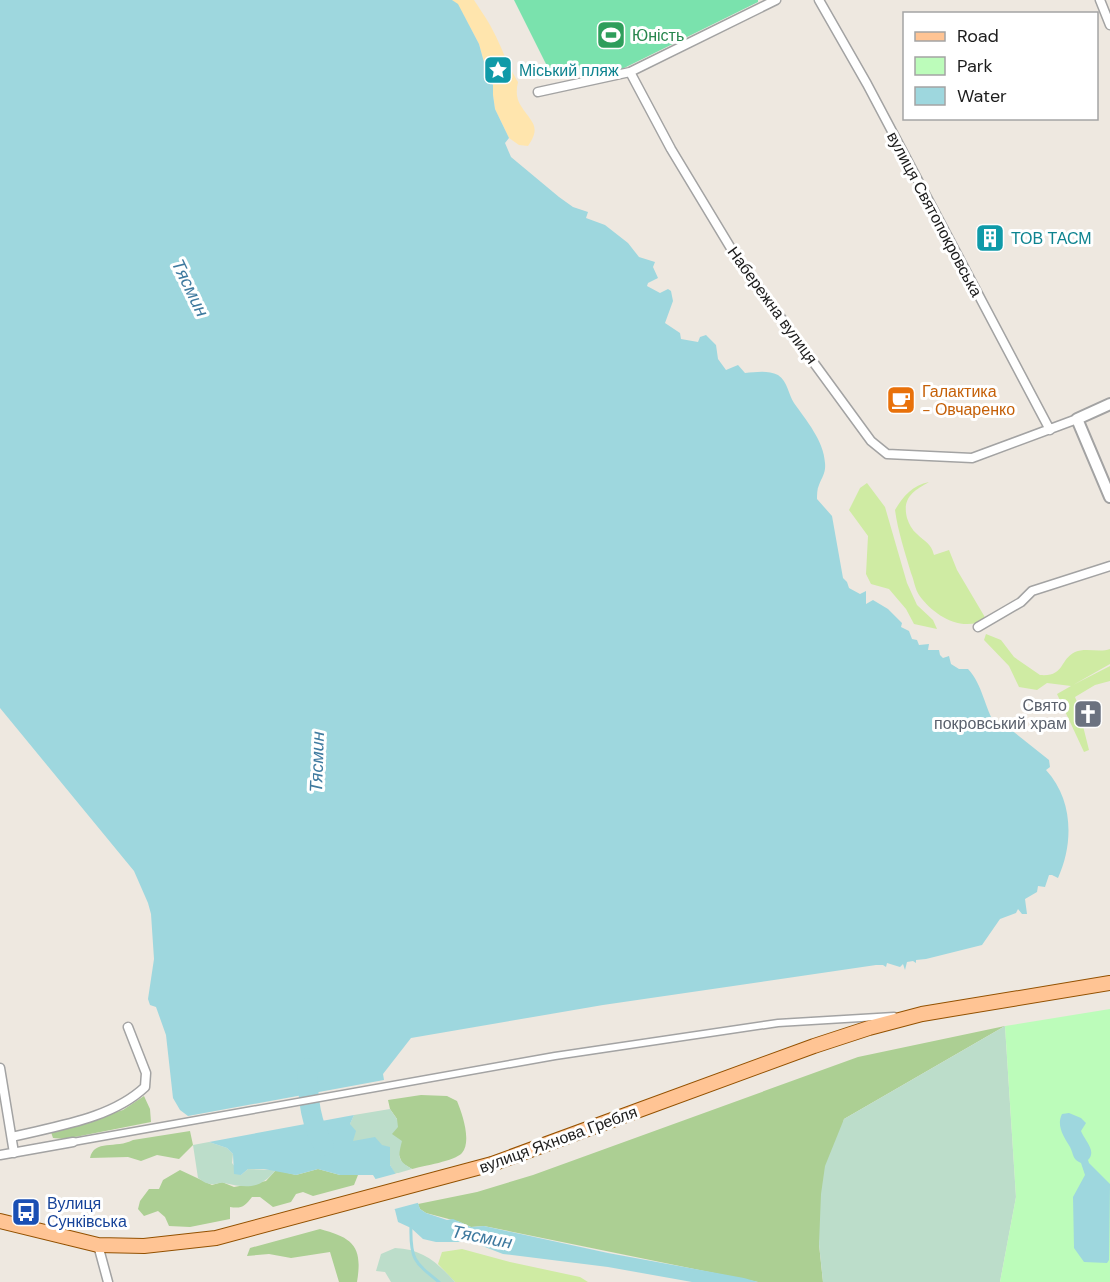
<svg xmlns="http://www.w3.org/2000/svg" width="1110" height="1282" viewBox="0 0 1110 1282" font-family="'DM Sans',sans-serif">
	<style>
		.grass { fill: #cfeba3 }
		.forest { fill: #accf93 }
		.wetland { fill: #bcddca }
		.sand { fill: #ffe5ad }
		.park { fill: #bcfcba }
		.pitch { fill: #7ae2ad }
		.water { fill: #9ed7de }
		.pier { fill: #eee8e0 }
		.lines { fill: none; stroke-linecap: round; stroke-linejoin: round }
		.stream { stroke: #9ed7de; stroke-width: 3 }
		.river { stroke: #9ed7de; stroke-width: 20 }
		.pedestrian-casing { stroke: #a3a3a3; stroke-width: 9 }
		.minor-casing { stroke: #a3a3a3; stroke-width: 11 }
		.tertiary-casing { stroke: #a3a3a3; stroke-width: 14 }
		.primary-casing { stroke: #935100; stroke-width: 16 }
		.pedestrian { stroke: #fff; stroke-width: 6 }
		.minor { stroke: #fff; stroke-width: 8 }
		.tertiary { stroke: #fff; stroke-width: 10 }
		.primary { stroke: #ffc494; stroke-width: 14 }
		.labels { text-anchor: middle; stroke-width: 6; stroke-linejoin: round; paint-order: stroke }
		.leisure-label { font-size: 16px; fill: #27864d; stroke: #fff; text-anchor: start }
		.culture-label { font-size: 16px; fill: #0d838f; stroke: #fff; text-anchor: start }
		.street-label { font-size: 16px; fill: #1c1c1c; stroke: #fff }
		.food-label { font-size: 16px; fill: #c56008; stroke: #fff; text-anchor: start }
		.worship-label { font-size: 16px; fill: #5b616d; stroke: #fff; text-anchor: end }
		.transit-label { font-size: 16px; fill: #164399; stroke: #fff; text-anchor: start }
		.water-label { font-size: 18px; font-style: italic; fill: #3f7a9f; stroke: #fff }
	</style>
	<rect width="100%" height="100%" fill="#eee8e0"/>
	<path class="grass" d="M929 482C913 491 902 498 907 518 909 524 912 530 917 534 925 542 931 543 934 555L949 550 957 570 986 619C962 633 934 616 919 595 915 589 914 580 911 573 905 552 898 532 895 510 903 496 913 485 929 482Z
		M867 483 885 507 907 583 917 605 933 620 937 629 914 624 906 609 889 589 871 584 866 574 868 536 849 510 860 488Z
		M986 634 1001 640 1014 657 1040 675C1065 677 1059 660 1075 652 1086 647 1099 653 1110 649V664L1073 685 1110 666V681L1095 685 1075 697 1081 712 1092 709 1094 714 1083 726 1089 750 1084 752 1057 694 1071 686 1047 683 1037 690 1019 687 1009 666 984 640Z
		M462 1249 510 1262 580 1277 588 1282H455L438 1264 442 1252Z"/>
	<path class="forest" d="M1005 1026 844 1119 819 1244 823 1282H758L484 1226 471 1227 460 1222 426 1213 420 1209 418 1204 477 1192 533 1175 858 1057Z
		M421 1095 447 1096 457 1101C462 1113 472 1141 462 1153 455 1161 423 1166 412 1169L402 1163 391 1134 397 1119 390 1109 388 1100Z
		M144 1096 150 1109 151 1122 65 1139 53 1138 51 1132 123 1110Z
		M190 1131 193 1145 179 1159 157 1155 141 1161 128 1157 90 1158C94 1139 116 1149 133 1140Z
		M318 1169 340 1175H358L354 1185 313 1196 303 1192 296 1194 291 1202 273 1207 260 1197H252C245 1206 242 1209 230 1207V1219L190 1227 169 1226 165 1217 158 1211 144 1216 138 1209 140 1201 149 1189H159L163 1180 180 1170 212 1185 222 1182 234 1187 266 1181 276 1170 296 1175Z
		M320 1229C353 1238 363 1246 357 1282H339L330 1252 291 1258 269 1254 247 1256 250 1248Z"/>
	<path class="wetland" d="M1005 1026 1016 1197 1000 1282H823L819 1244 821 1194 825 1166 844 1119Z
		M390 1109 397 1119 398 1127 392 1134 402 1141C398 1157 397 1160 412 1169L395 1174 390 1165 389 1155 353 1141 350 1124 354 1115Z
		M209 1142 227 1148 233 1154 232 1163 241 1175 248 1169 276 1170C259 1190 247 1188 224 1183 220 1182 215 1185 211 1184 206 1184 201 1180 198 1178L193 1145Z
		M395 1248C422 1249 437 1262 455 1282H391L385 1272 376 1271 381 1254Z"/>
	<path class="sand" d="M452 0H474C479 8 485 16 490 25 501 44 506 63 518 82 516 90 516 99 521 106 531 122 542 126 528 146L519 145 509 138 495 109 493 95V85L488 77 479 44 463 14Z"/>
	<path class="park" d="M1110 1009V1282H1000L1016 1197 1005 1026Z"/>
	<path class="pitch" d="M514 0H758V2L618 71 548 68Z"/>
	<path class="water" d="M0 0H452L458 4 479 44 488 77 493 85V95L495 109 509 138 505 143 511 157 559 197 573 207 588 212 586 218 605 225 628 243 639 257 655 262 653 267 658 278 648 283 647 286 660 293 668 289 671 291 673 301 665 323 680 333 681 339 698 342 700 337 706 335 716 345 718 359 726 370 738 365 745 373C756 372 768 370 778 375 788 382 788 394 794 403 806 420 824 441 825 463 826 473 822 477 819 485 817 489 817 495 817 499L832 516 843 578 847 582 849 588 860 594 866 591V604L873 600 888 609 902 623 901 627 909 631 912 639 917 640 919 645 929 644 928 650H939L940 655 943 658 949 656 951 664 959 669H968C983 685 984 707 996 726L1005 725 1049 760 1050 767 1046 770C1073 799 1074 843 1058 878L1052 875H1049L1045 887 1038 886 1037 892 1025 899 1027 914H1022L1018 909 1016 913 1000 919 982 945 926 959 916 960V963L913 961 907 962 905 970 903 964 900 967 887 963 886 967 883 965H876L603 1005 411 1038 383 1074 384 1080 188 1116 180 1110 173 1098 166 1035 156 1007 150 1005 148 999 154 959 151 914 148 903 134 871 0 708Z
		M1069 1113 1081 1118 1086 1123 1081 1131C1085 1141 1097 1151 1088 1160L1089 1163 1110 1184 1109 1260 1107 1263 1084 1262 1074 1248 1073 1197 1085 1175 1081 1163C1072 1159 1074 1155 1070 1147 1064 1137 1056 1126 1062 1114Z
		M354 1115 350 1124 356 1131 353 1141 375 1137 382 1145 390 1147V1165L412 1200H417L420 1209 426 1213 447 1220 453 1219 471 1227 484 1226 608 1253 744 1278 758 1282H692L608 1267 503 1254 472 1242H436L423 1239 411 1228 398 1222 395 1210 373 1175H340L318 1169 296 1175 264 1169H248L241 1175 234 1174 233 1154 227 1148 209 1142Z"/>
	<path class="pier" d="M398 1173 414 1197 419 1198 421 1202 391 1210 372 1180Z"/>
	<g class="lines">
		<path class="stream" d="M411 1226C410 1259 414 1262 439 1282"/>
		<path class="river" d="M308 1068C307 1094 310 1123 324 1146"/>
		<g class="pedestrian-casing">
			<path id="pedestrian" d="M73 1142 555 1056 778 1023 894 1016"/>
		</g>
		<g class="minor-casing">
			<path id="minor" d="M819 0 867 84 1050 430
				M1100 0 1110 25
				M630 72 671 149 735 255 871 441 887 454 972 458 1077 419
				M538 92 630 72 776 0
				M978 627 1021 602 1032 591 1110 566
				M0 1068 14 1153
				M12 1137C56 1126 111 1119 145 1087L146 1073 128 1027
				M0 1155 73 1142
				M98 1245 108 1282"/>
		</g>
		<g class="tertiary-casing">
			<path id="tertiary" d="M1110 404 1077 419 1110 497"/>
		</g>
		<g class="primary-casing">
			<path id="primary" d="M0 1221 98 1245 144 1246 216 1238 492 1164 814 1046 869 1028 922 1014 1110 983"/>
		</g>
		<use href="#pedestrian" class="pedestrian"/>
		<use href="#minor" class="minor"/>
		<use href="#tertiary" class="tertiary"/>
		<use href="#primary" class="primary"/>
	</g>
	<defs>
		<g id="stadium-square" transform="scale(1.5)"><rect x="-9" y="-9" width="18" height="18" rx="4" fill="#2e9e5b" stroke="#fff"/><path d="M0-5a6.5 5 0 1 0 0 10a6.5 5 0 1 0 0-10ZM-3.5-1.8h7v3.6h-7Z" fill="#fff"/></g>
		<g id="sight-square" transform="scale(1.5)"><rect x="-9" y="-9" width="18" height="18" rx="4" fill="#0f9aa8" stroke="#fff"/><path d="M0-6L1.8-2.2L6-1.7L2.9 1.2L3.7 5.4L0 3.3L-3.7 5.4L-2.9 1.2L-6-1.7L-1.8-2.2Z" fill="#fff"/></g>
		<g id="building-square" transform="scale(1.5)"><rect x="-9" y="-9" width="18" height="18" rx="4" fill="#0f9aa8" stroke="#fff"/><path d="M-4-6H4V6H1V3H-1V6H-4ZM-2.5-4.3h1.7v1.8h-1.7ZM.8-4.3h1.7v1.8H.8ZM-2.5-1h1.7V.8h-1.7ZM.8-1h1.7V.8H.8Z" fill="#fff"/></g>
		<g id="cafe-square" transform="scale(1.5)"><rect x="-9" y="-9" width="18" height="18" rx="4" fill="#e8710a" stroke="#fff"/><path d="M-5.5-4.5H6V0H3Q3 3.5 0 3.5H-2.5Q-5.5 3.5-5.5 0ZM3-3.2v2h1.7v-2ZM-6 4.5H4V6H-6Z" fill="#fff"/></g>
		<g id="church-square" transform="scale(1.5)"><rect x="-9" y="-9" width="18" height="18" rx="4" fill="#6b7280" stroke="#fff"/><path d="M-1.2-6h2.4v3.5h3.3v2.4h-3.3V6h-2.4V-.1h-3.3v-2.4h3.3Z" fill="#fff"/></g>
		<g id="bus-square" transform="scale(1.5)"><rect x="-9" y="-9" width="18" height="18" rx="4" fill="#1a4fb4" stroke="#fff"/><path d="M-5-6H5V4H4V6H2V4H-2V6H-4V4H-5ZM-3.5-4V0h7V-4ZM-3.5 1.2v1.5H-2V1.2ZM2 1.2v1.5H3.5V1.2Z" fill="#fff"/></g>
	</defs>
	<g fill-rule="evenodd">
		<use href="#stadium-square" x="611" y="35"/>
		<use href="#sight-square" x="498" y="70"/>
		<use href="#building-square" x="990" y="238"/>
		<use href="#cafe-square" x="901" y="400"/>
		<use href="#church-square" x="1088" y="714"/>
		<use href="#bus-square" x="26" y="1212"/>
	</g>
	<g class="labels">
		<g class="leisure-label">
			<text x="632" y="41">Юність</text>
		</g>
		<g class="culture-label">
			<text x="519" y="76">Міський пляж</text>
			<text x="1011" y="244">ТОВ ТАСМ</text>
		</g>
		<g class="street-label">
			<text transform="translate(935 214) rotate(62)" y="6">вулиця Святопокровська</text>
			<text transform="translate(773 305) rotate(54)" y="6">Набережна вулиця</text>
			<text transform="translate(558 1139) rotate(-20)" y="6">вулиця Яхнова Гребля</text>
		</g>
		<g class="food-label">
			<text x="922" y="397">Галактика<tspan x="922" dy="18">- Овчаренко</tspan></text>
		</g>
		<g class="worship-label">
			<text x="1067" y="711">Свято<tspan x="1067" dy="18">покровський храм</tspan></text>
		</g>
		<g class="transit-label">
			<text x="47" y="1209">Вулиця<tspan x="47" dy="18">Сунківська</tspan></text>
		</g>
		<g class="water-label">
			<text transform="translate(190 288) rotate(64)" y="6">Тясмин</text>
			<text transform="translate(317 762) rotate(-88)" y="6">Тясмин</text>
			<text transform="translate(482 1237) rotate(11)" y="6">Тясмин</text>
		</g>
	</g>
	<rect x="903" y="12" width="195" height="108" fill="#ffffff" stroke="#a4a4a4" stroke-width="1.5"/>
	<rect x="915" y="32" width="30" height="9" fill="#ffc494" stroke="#a4a4a4" stroke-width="1.5"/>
	<text x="957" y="42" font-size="18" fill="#1c1c1c">Road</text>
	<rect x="915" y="57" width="30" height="18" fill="#bcfcba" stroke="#a4a4a4" stroke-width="1.5"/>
	<text x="957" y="72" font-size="18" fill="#1c1c1c">Park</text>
	<rect x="915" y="87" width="30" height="18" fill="#9ed7de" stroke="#a4a4a4" stroke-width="1.5"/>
	<text x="957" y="102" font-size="18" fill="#1c1c1c">Water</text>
</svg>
